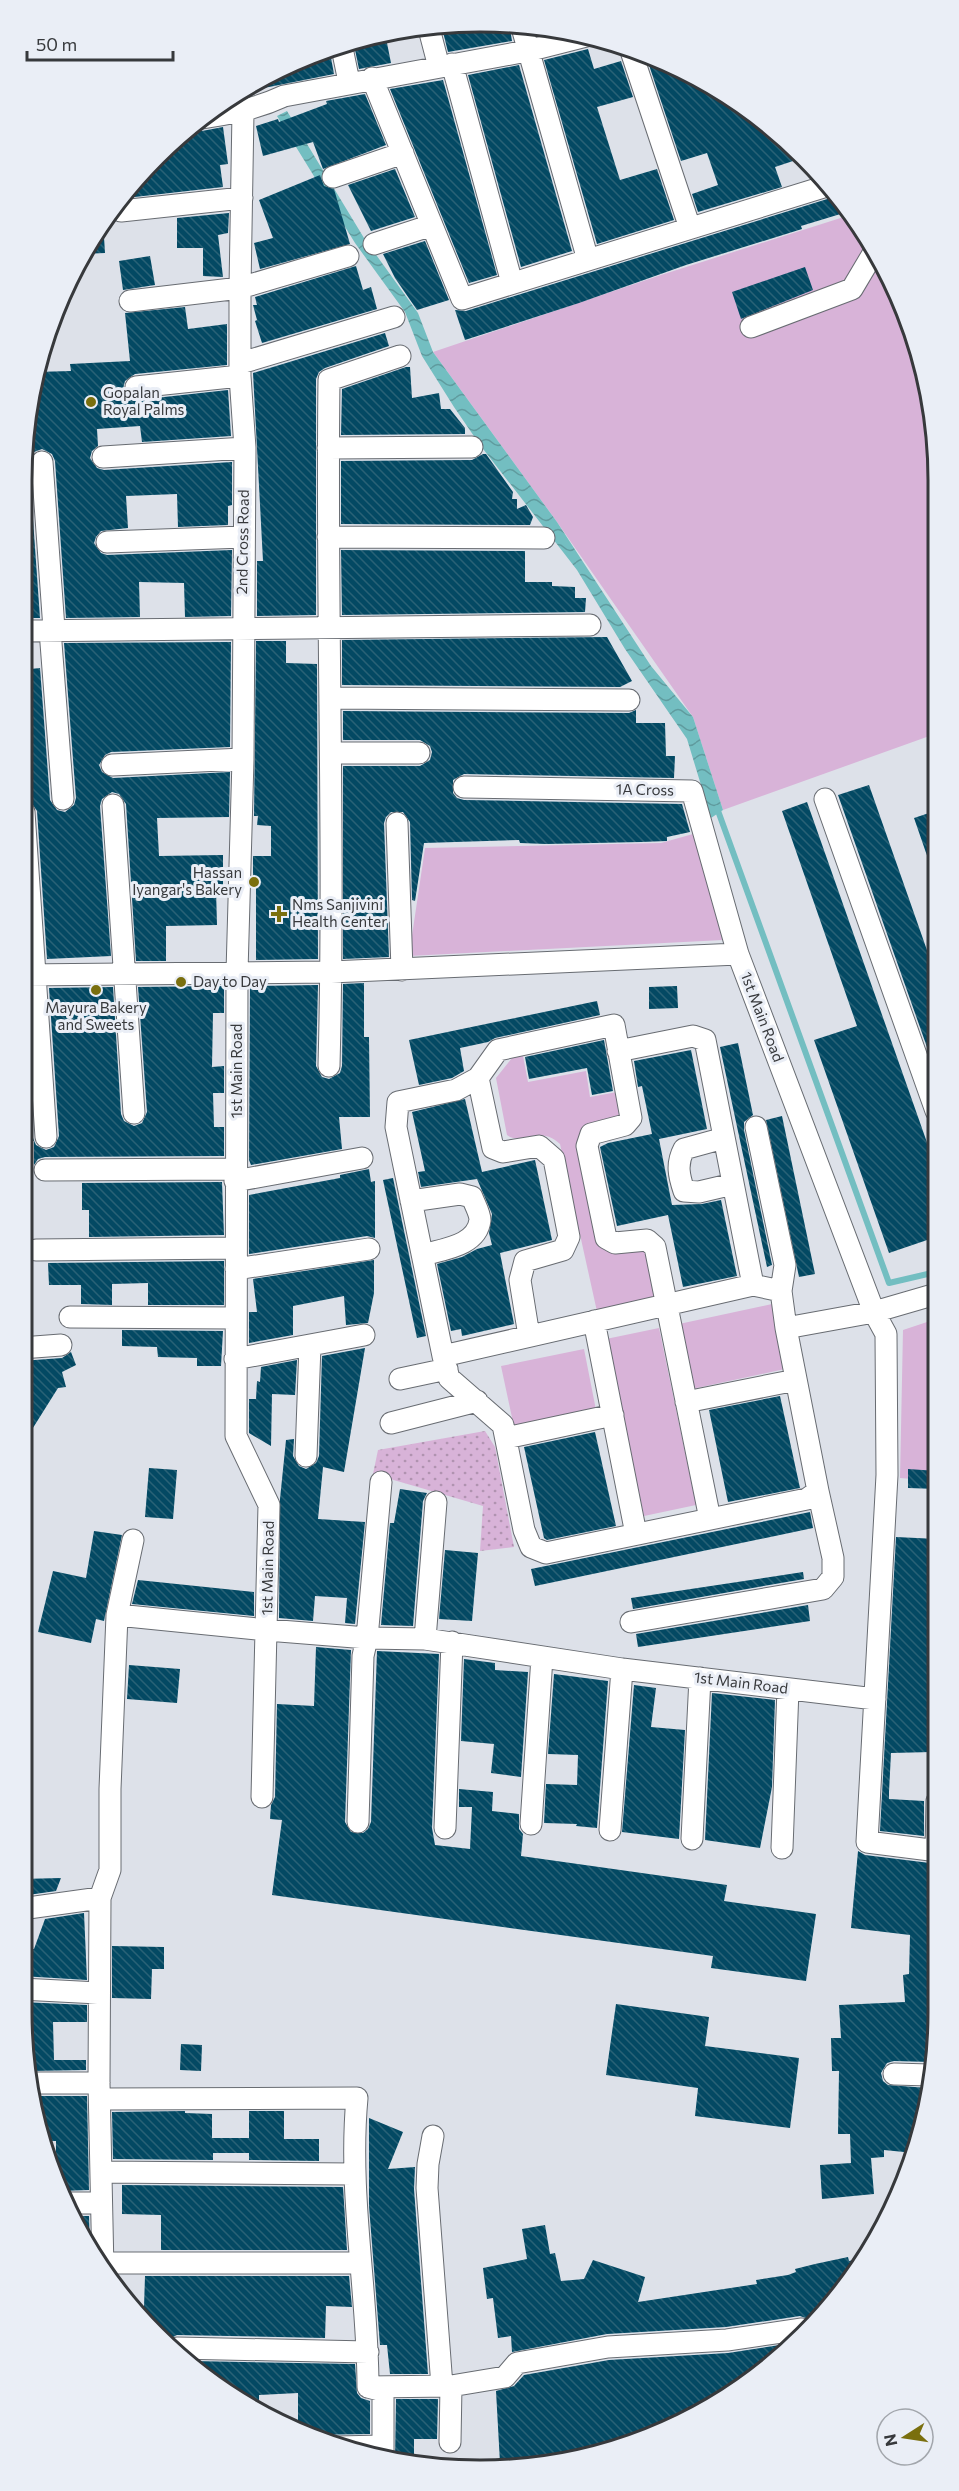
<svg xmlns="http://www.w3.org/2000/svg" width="959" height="2491" viewBox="0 0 959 2491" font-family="Commissioner,sans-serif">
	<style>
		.grass { fill: #d8b3d8 }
		.park { fill: url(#park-dots) }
		.water { fill: url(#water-waves) }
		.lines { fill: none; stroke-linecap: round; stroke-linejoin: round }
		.stream { stroke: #73bec1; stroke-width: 6 }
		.building { fill: url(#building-back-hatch) }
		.minor-casing { stroke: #686c72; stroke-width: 23 }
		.minor { stroke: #fff; stroke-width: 21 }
		.poi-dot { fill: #7a6f0e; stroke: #eaeef6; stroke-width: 2 }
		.labels { text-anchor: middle; stroke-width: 6; stroke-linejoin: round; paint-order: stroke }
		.poi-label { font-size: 15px; fill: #37393c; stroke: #eaeef6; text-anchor: start }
		.street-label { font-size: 15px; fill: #37393c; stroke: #eaeef6 }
		.rim { fill: none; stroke: #37393c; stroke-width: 3 }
	</style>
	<defs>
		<pattern id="park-dots" width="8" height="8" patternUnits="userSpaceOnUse" patternTransform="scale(1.5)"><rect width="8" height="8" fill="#d8b3d8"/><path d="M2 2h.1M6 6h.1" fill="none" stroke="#b093b0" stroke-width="1.8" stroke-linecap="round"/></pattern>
		<pattern id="water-waves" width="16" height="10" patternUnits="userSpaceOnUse" patternTransform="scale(1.5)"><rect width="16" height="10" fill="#73bec1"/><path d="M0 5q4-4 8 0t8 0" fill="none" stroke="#5f9b9e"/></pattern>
		<pattern id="building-back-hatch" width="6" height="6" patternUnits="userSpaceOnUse" patternTransform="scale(1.5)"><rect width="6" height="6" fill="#034963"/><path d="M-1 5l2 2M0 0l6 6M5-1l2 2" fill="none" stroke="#296276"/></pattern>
	</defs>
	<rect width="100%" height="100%" fill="#dde1e9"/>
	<path class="grass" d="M850 215 891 277 934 419 935 734 723 810 693 717 557 522 433 352 661 275Z
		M693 834 723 940 409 956 425 848 661 843Z
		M523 1056 528 1082 586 1071 590 1097 617 1092 619 1115C610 1122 597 1119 588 1127L597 1239 645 1248 662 1302 598 1316 560 1144C539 1124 521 1146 507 1135L496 1078 512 1058Z
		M772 1304 785 1369 692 1389 679 1324Z
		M936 1319 937 1481 900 1478 903 1330Z
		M659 1328 696 1505 644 1516 606 1339Z
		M584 1349 596 1410 514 1427 501 1366Z"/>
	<path class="park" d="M485 1431 495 1447 514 1547 480 1551 483 1506 373 1474 378 1450Z"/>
	<path class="water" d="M287 111 364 238 418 313 433 352 557 522 651 666 693 717 723 810 711 818 687 739 625 649 577 570 480 445 454 407 422 356 405 312 355 243 277 116Z"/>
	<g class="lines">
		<path class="stream" d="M717 808 889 1283 936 1272"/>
	</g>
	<path class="building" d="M509 22 512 41 448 52 441 24Z
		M385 33 391 63 359 69 353 40Z
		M329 47 334 74 249 91 247 85 251 82Z
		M588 49 594 69 621 61 633 97 597 107 620 180 657 169 674 220 597 244 544 60Z
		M647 59 734 98 802 158 775 167 782 187 698 212 692 194 718 185 707 153 681 161Z
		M519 65 572 251 521 267 468 75Z
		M443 80 497 275 469 283 390 89Z
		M365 94 386 145 323 169 313 142 263 156 256 126 278 119 279 122 327 104 326 101Z
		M191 125 196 130 202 131 223 127 228 164 220 165 223 187 117 199 177 135Z
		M395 169 415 217 371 231 348 185Z
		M320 175 324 186 334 189 350 244 260 269 254 243 273 238 259 200Z
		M837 196 847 212 801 226 802 229 686 265 579 303 465 340 455 310 466 311Z
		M229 213 228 233 218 235 223 277 203 276V248H177V218Z
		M103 221 105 253 82 254 90 242Z
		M425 241 449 300 417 310 395 278 383 254Z
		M150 256 155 285 123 290 119 261Z
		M356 266 363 290 371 287 377 309 262 343 255 321 257 320 253 305H257L255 297Z
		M805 267 813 290 741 319 732 292Z
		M185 307 188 329 227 324V365L135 374 125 381 123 389 130 398 137 400 228 390 231 436 142 442 140 426 97 429 98 446 92 451 90 458 97 468 104 470 232 462V505L228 506V525L178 527 177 494 126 496 128 528 101 531 96 537 94 543 101 553 107 555 232 550 231 616 185 617 184 583 139 582 140 617 66 618 55 461 52 454 42 449 34 452 29 463 40 618H21V480L35 372 71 371 70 364 130 361 125 313Z
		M385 333 389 346 325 368 319 372 316 379V615L257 616V561H263L253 373Z
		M406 367H410L412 398 439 393 441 409H450L465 428V434L341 435 342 389Z
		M483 454H486L513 492 512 499H517V509L526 505 533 517 530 525 341 524V461L472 460Z
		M341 550 525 551V582H552V586L575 587V598H586L585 612 342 615Z
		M607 637 632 681 620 687 342 685V640Z
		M256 641H286V663L317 664 318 959 256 960V878H253V856H271V826L257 825 258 816H254Z
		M231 642 230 747 111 752 105 755 99 765 102 772 113 778 230 772 229 817 157 818 159 856 223 855V889H216L217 925 166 926V961H136L126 804 119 794 112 792 102 799 100 806 111 956 47 959 37 811 30 801 21 800V670L40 668 50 800 57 810 65 812 74 805 76 798 64 643Z
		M636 710V723H665L666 756H675L674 778 464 774 453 780V793L457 798 464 800 682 804 690 832 667 837V841L641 842 546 844 520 843 519 840 424 843 415 901 412 900 410 822 403 812H391L386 817 384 823 389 957 343 959V766H420L430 760 432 752 430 746 420 740H343V711L629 713Z
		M869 785 935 973 936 1067H934L838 795Z
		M807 802 936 1168V1237L889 1253 814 1040 857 1026 782 811Z
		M935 811V872L933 873 914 818Z
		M364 983V1037H369L370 1117H339L342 1149 251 1165 249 1160 250 986 318 985 316 1066 322 1077 329 1079 340 1073 342 1066 343 984Z
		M224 986V1013H213L212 1067 224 1066V1093H213L214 1127H224V1156L45 1157 38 1159 34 1165V1141L21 1142V990H23L33 1138 36 1145 46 1150 54 1147 59 1136 49 988 113 987 121 1114 124 1121 134 1126 142 1123 147 1112 138 987Z
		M677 986 678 1008 649 1009V987Z
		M597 1001 600 1015 495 1038 488 1042 460 1048 464 1071 452 1078 419 1085 409 1040Z
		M604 1040 613 1091 592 1095 587 1068 529 1079 525 1057Z
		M738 1043 753 1115 744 1122V1130L772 1265 767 1267 720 1047Z
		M691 1050 707 1129 659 1139 672 1205 702 1204 721 1200 737 1276 683 1287 668 1215 617 1226 600 1147 608 1143 652 1134 642 1086 638 1087 634 1061Z
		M465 1099 482 1172 535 1160 552 1240 500 1253 514 1324 462 1336 461 1329 451 1331 437 1264 462 1257 477 1249 492 1245 489 1233 492 1214 477 1179 421 1187 418 1172 425 1171 412 1112Z
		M782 1116 815 1274 799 1277 766 1120Z
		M369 1169 371 1182 375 1181V1238L367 1236 249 1254V1195L340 1178V1175Z
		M393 1178 426 1336 417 1338 383 1180Z
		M222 1182 224 1235 89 1237V1210H82V1183Z
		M374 1260V1293L368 1323 346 1325 344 1296 293 1306V1335L249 1343V1312H257L253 1279Z
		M224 1261V1305H148V1283L112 1284V1305L81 1304V1285H49L48 1263Z
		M122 1330 223 1331 221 1366H197V1358L158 1357 157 1347 122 1346Z
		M365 1348 344 1472 323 1467 318 1519 365 1522 355 1624 345 1623 347 1598 315 1596 313 1621 279 1618 280 1499 286 1440 294 1439 293 1456 299 1466 306 1469 316 1463 319 1456 322 1356Z
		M71 1352 76 1365 62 1372 66 1387 58 1388 21 1447V1361L62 1358Z
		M297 1360 295 1395 272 1394 271 1446 249 1433V1399H256L257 1381 260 1382 261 1367Z
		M780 1396 800 1488 728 1502 709 1410Z
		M595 1432 616 1526 547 1540 544 1538 524 1447Z
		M149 1468 177 1470 173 1519 145 1517Z
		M908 1469 937 1471V1489L908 1488Z
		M400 1489 427 1493 423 1501 413 1626 381 1625 390 1523H394Z
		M810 1512 813 1528 535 1586 531 1569Z
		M94 1531 122 1535 104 1621 96 1619 91 1643 38 1632 53 1571 86 1578Z
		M896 1537 937 1539V1642H935L930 1711H933L932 1752 891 1753 889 1792V1799L924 1801V1836L880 1831Z
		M445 1550 478 1553 472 1621 439 1619Z
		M803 1572 804 1579 633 1609 631 1598Z
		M138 1580 254 1592V1616L132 1604Z
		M808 1605 810 1621 638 1647 636 1634Z
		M316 1647 351 1650 345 1822 351 1832 363 1833 368 1829 371 1822 377 1651 439 1654 432 1828 435 1845 470 1849 472 1807H459V1789L493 1792 492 1811 519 1814V1829L523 1834 521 1856 727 1885 724 1901 816 1914 806 1981 711 1968 713 1956 272 1895 282 1820 270 1819 271 1805 275 1797 277 1704 314 1706Z
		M464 1659 495 1663V1670L528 1672 521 1777 491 1773 494 1744 461 1741Z
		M129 1665 180 1669 177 1703 127 1699Z
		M554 1674 608 1681 597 1828 576 1826 577 1824 544 1823 546 1784 577 1785 578 1755 548 1754Z
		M634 1685 656 1688 651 1727 685 1730 679 1839 622 1832Z
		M712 1693 775 1700 772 1787 760 1848 705 1840Z
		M858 1851 865 1855 938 1864V1954H934L938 2015 931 2062 894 2061 887 2063 881 2073 883 2081 888 2085 928 2088 922 2130 914 2153 884 2150V2157L871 2158 874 2194 822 2199 820 2165 851 2163 850 2134H838L839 2071H832L831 2038H841L839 2005 905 2002 903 1975 909 1974 910 1935 851 1928Z
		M61 1878 56 1891 21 1896V1879Z
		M84 1913 87 1980 21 1976V1949H34L45 1919Z
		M112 1946 164 1947V1969H152L151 1999 112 1998Z
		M21 2002 87 2005V2022H53L54 2060H86V2070L31 2071Z
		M616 2004 709 2017 705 2046 799 2058 790 2128 695 2116 698 2088 606 2075Z
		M181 2044 202 2045 201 2071 180 2070Z
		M35 2096H87L89 2190 60 2191 56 2182V2141H42Z
		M185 2111V2113L212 2114V2138H249V2111H284V2139H319V2161L249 2160V2153H213V2160L113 2159 112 2112Z
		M369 2118 403 2132 388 2169 415 2167 414 2189 428 2374H390L387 2345H380L369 2206Z
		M122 2185 343 2187 347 2250H161V2215L122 2214Z
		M71 2216H89L90 2251 82 2240Z
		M545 2225 550 2254 555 2253 561 2281 584 2279 593 2260 645 2277 638 2302 757 2284 756 2280 788 2275 796 2272 795 2269 815 2264 848 2257 849 2261 864 2258 843 2290 811 2320 800 2316 726 2327 607 2334 512 2352 511 2336 498 2338 493 2298 487 2299 483 2268 527 2259 522 2229Z
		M145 2276H349L352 2307 326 2306 325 2338 177 2335 167 2340 135 2314 129 2306 144 2307Z
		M786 2344 734 2393 655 2435 569 2461 500 2463 496 2391 514 2386 524 2375 609 2360 728 2353Z
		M192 2361 355 2364 357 2393 361 2398 370 2401V2434L308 2435 298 2430V2393L259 2395V2413L251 2409Z
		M396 2399H438L437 2439H414V2465L395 2460Z"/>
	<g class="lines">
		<g class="minor-casing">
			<path id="minor" d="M521 24 588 260
				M428 25 439 67
				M341 43 349 82
				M631 51 690 228
				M452 64 512 283
				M372 78 462 299 830 185
				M243 112 240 288V376L245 448 243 759 237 972 236 1436 269 1505 262 1797
				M201 118C230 114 256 109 284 96L527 51 590 35
				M333 177 403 153
				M121 211 242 198
				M374 244 432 225
				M130 301 240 288 348 256
				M751 327 852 289 874 252
				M241 363 394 317
				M136 387 240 376
				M328 448 472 447
				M103 457 245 448
				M42 462 54 629
				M328 537 544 538
				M107 542 243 537
				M50 630 63 799
				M21 631 590 625
				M331 698 629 700
				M331 753H419
				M112 765 243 759
				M464 787 692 791 738 954 874 1312 886 1334 887 1475 867 1842 938 1851
				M825 799 936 1111
				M113 805 134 1113
				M24 812 46 1137
				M397 823 402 970
				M21 975 331 972 738 954
				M618 1051 693 1036 705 1040 753 1285
				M329 1066C335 837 326 609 329 380L400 356
				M478 1078 493 1148 503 1152 539 1146 554 1159 569 1237 563 1250 525 1261 520 1280 529 1336
				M756 1127 785 1265 781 1291
				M724 1138 684 1149C676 1164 679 1176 684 1191L699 1192 733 1184
				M45 1170 236 1169
				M235 1181 362 1158
				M411 1201 460 1194 472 1197C474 1203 480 1213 480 1220 477 1246 443 1249 423 1255
				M36 1250 236 1248
				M236 1269 369 1249
				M70 1317 235 1318
				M594 1321 636 1534
				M786 1328 818 1491 807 1499 546 1553 531 1547 524 1530 503 1425 449 1378 443 1356 753 1285 781 1291 786 1328 874 1312 936 1294
				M21 1348 61 1345
				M443 1356 396 1127 398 1102 456 1090 478 1078 498 1050 614 1025 631 1118 625 1125 591 1134 587 1146 606 1238 615 1243 647 1240 655 1247 710 1519
				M235 1359 364 1335
				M400 1379 447 1369
				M686 1402 796 1380
				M391 1423 477 1401
				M506 1438 613 1415
				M306 1456 310 1345
				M117 1615 133 1540
				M631 1622 823 1589 833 1577V1558L818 1491
				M425 1639 436 1502
				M358 1822 363 1656 367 1638 381 1482
				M531 1824 542 1657
				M445 1828 452 1642
				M610 1830 622 1669
				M692 1839 700 1678
				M782 1848 788 1689
				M936 1851 937 1801
				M21 1909 100 1898
				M21 1989 98 1993
				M894 2074 930 2075
				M33 2083H99
				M101 2099 357 2098C348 2195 368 2291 368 2387
				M433 2136 428 2164 427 2188 442 2386
				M101 2172 354 2174
				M65 2203H100
				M103 2263H359
				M103 2270 99 2083 100 1898 110 1870V1789L117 1615 267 1630 367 1638 425 1639 622 1669 875 1699
				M177 2348 368 2352
				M450 2442 451 2386
				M337 2447 383 2446
				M383 2458V2391L368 2387 451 2386 505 2377 517 2363 608 2347 727 2340 802 2329"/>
		</g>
		<use href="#minor" class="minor"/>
	</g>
	<g class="poi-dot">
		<circle cx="91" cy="402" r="6"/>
		<circle cx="254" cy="882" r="6"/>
		<path d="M276 905h6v6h6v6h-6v6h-6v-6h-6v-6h6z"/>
		<circle cx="181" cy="982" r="6"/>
		<circle cx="96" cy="990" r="6"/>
	</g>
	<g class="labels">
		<g class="poi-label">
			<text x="103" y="398">Gopalan<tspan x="103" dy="17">Royal Palms</tspan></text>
			<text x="242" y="878" text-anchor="end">Hassan<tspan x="242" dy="17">Iyangar's Bakery</tspan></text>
			<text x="292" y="910">Nms Sanjivini<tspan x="292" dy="17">Health Center</tspan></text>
			<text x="193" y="987">Day to Day</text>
			<text x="96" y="1013" text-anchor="middle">Mayura Bakery<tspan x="96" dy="17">and Sweets</tspan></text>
		</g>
		<g class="street-label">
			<text transform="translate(243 542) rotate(-89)" y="5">2nd Cross Road</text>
			<text transform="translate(645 790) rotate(1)" y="5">1A Cross</text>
			<text transform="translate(762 1017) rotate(69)" y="5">1st Main Road</text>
			<text transform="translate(237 1071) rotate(-90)" y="5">1st Main Road</text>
			<text transform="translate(268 1568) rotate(-89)" y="5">1st Main Road</text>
			<text transform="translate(741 1683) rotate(7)" y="5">1st Main Road</text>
		</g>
	</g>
	<path d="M0 0H959V2491H0ZM480 32H480A448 448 0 0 1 928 480V2012A448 448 0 0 1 480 2460H480A448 448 0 0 1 32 2012V480A448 448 0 0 1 480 32Z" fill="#eaeef6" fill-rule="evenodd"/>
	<path class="rim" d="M480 32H480A448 448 0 0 1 928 480V2012A448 448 0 0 1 480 2460H480A448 448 0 0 1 32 2012V480A448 448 0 0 1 480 32Z"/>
	<g transform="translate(905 2437) rotate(258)"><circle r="28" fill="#eaeef6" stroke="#a2a6ac" stroke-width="1.5"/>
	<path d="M0-4.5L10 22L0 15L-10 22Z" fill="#7a6f0e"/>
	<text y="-9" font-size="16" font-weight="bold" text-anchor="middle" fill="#37393c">N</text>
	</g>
	<path d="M27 51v9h146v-9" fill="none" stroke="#37393c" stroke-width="3"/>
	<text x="36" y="51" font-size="18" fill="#37393c" stroke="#eaeef6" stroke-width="4.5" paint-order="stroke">50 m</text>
</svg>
